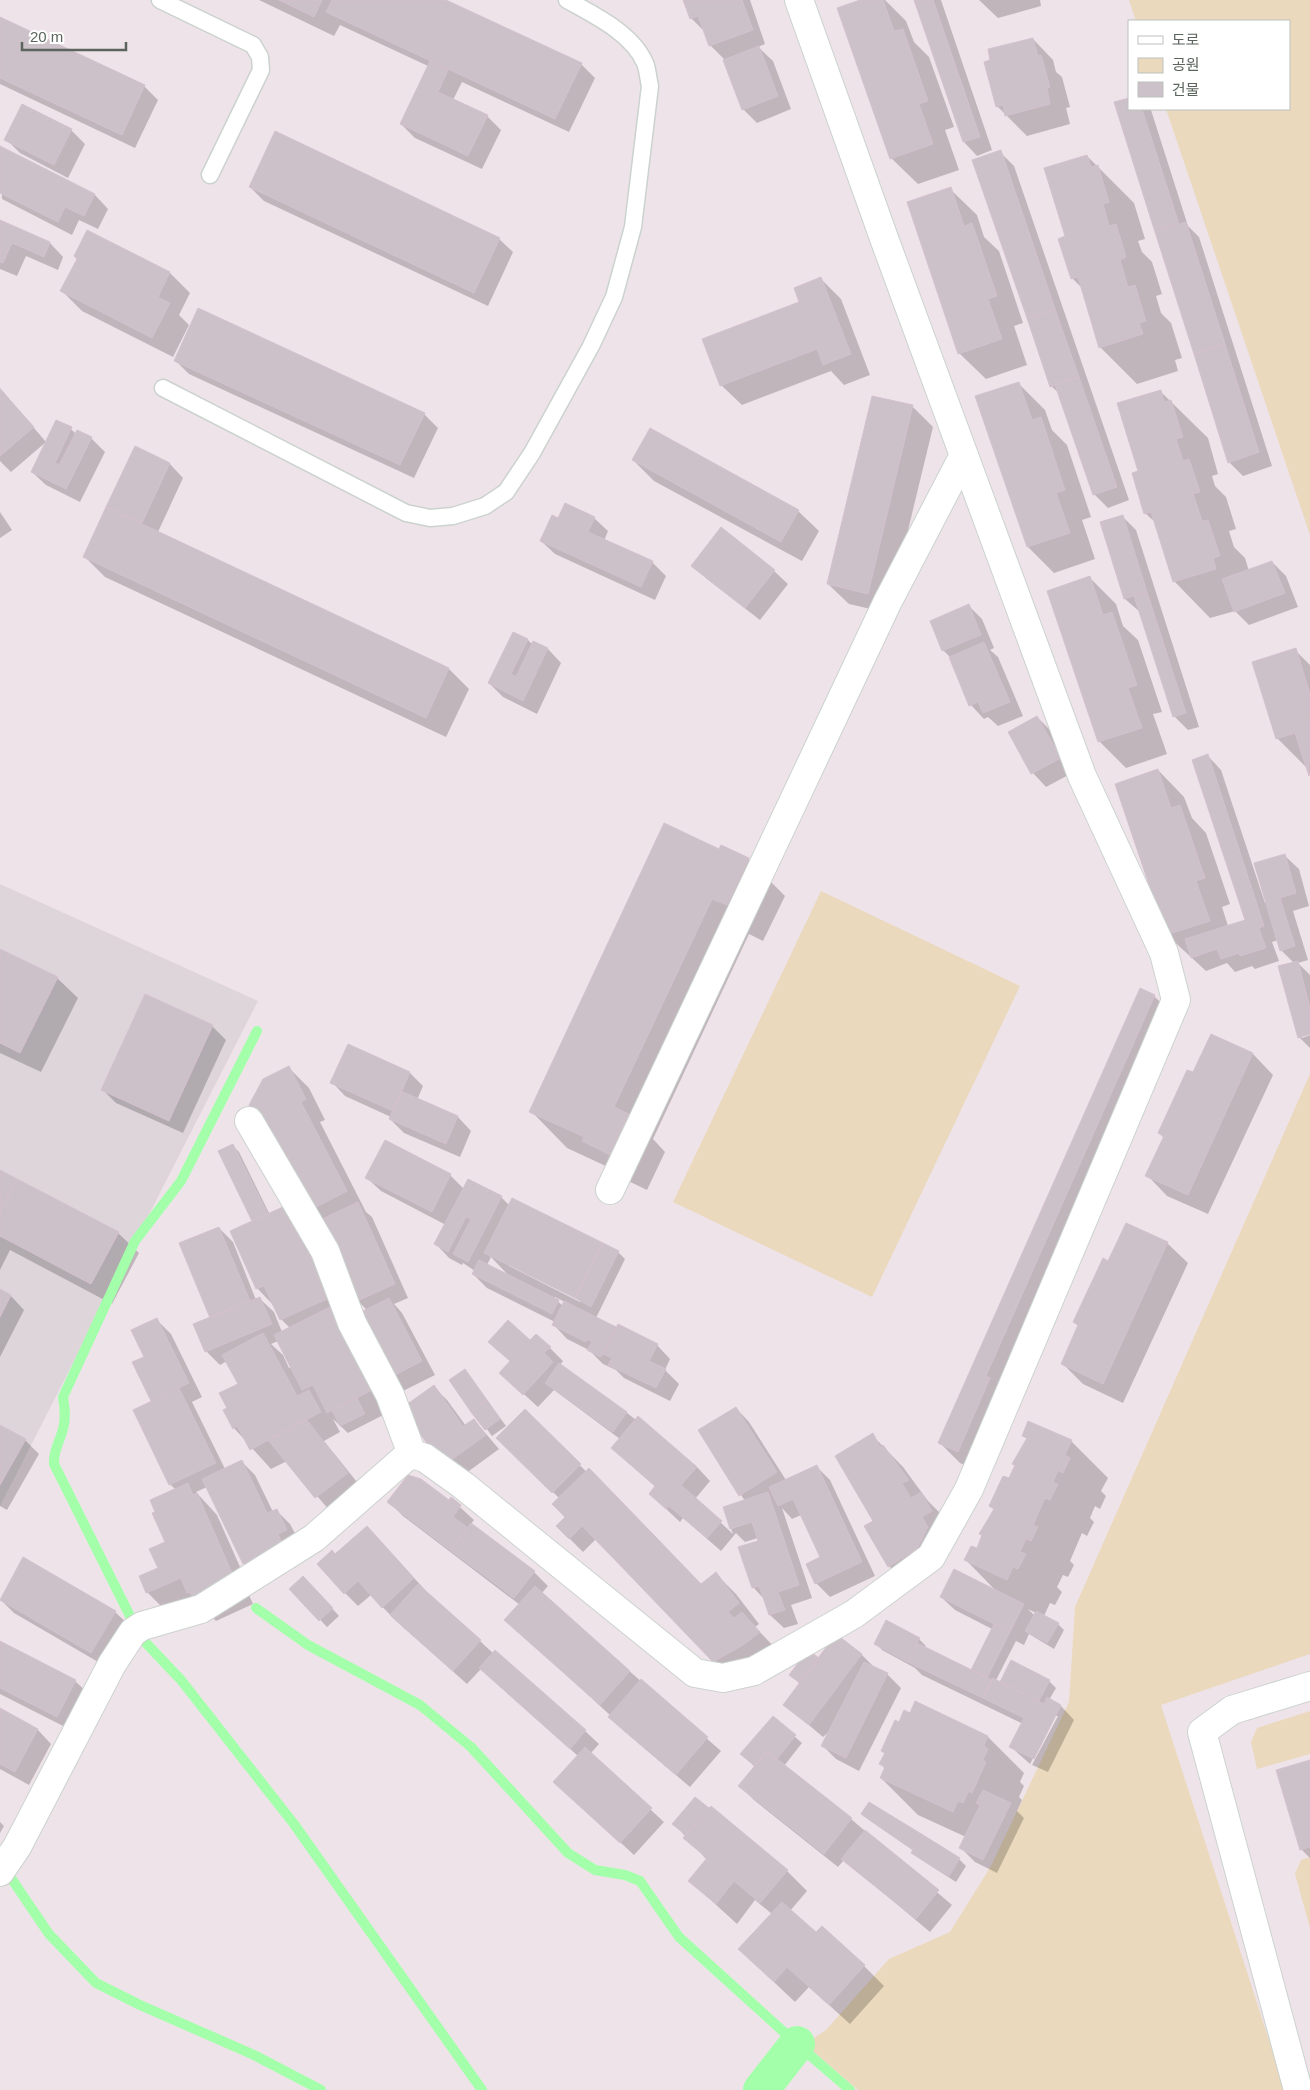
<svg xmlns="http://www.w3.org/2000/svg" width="1310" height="2090" viewBox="0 0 1310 2090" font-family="Helvetica,'Noto Sans KR',sans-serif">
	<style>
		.industrial { fill: #ded5da }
		.green { fill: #ead9bc }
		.shadow { fill: #0003; fill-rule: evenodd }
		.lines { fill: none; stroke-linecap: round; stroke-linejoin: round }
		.stream { stroke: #a3ffaa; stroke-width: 10 }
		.canal { stroke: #a3ffaa; stroke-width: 36 }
		.building { fill: #ccc1c9; stroke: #d5c0ce }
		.lane-casing { stroke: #cbd3ce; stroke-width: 19 }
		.street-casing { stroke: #cbd3ce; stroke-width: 30 }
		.lane { stroke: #fff; stroke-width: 16 }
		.street { stroke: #fff; stroke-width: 28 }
	</style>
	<rect width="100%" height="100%" fill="#efe3ea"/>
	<path class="industrial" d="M0 884 258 1001 0 1506Z"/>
	<path class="green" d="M1129 0H1310V535L1166 109H1289V21H1136Z
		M821 891 1020 986 872 1297 673 1202Z
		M1310 1074V1654L1161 1705 1285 2090H858L805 2044 826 2030 889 1959 950 1932 991 1866 1069 1702 1075 1607Z
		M1310 1711V1754L1257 1769 1251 1742 1257 1728Z
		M1310 1857V1928L1295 1874 1301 1860Z"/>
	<path class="shadow" d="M259 0H443L581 64 595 78 569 132 462 82 453 100 487 116 501 130 482 169 415 138 401 124 428 66 340 25 334 36Z
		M684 0H750L765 44 758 47 773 61 791 109 757 123 743 109 725 60 710 45 705 32 691 18Z
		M863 0H885L906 21 914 42 929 57 954 127 945 130 959 170 918 184 891 158Z
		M915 0H941L992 150 977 156 964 142Z
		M979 0H1040L1041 6 998 18Z
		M0 19 144 86 158 100 135 148 0 84Z
		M1033 39 1053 60 1056 72 1062 77 1070 107 1066 108 1070 124 1027 136 997 106Z
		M1116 103 1129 109 1151 110 1188 226 1199 237 1272 466 1243 476 1229 462Z
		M71 130 85 144 68 178 20 153 6 139Z
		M0 147 95 195 108 209 98 229 79 220 72 235 2 199Z
		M1000 152 1014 166 1129 500 1108 508 1094 494 1060 394 1051 386Z
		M1087 156 1134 203 1145 239 1138 241 1142 252 1152 262 1162 294 1156 296 1161 313 1171 323 1182 358 1175 360 1178 371 1137 384 1100 347 1083 289 1072 278 1067 237Z
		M250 187 499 239 513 252 488 306 264 201Z
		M950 189 977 215 984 237 999 251 1023 323 1014 326 1027 365 986 379 959 353Z
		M0 222 50 243 63 257 58 270 26 256 17 276 0 269Z
		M87 232 170 273 190 293 179 315 189 325 173 357 82 311 62 291 78 259Z
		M821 279 841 299 870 375 844 385 831 371 742 405 721 385Z
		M176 361 424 414 438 428 414 478 189 374Z
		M1018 383 1045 410 1052 430 1067 445 1091 517 1082 520 1095 559 1054 573 1028 547Z
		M0 388 46 442 11 472 0 461Z
		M1160 391 1208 438 1218 474 1212 476 1215 486 1226 497 1236 529 1229 531 1234 547 1245 558 1249 571 1272 562 1286 576 1298 607 1249 625 1235 611 1210 618 1174 581 1156 523 1145 513 1140 472Z
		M912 406 933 427 888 613 849 604 828 584Z
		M71 429 76 434 91 438 105 452 80 502 46 485 32 472Z
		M136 447 170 464 183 478 158 532 449 669 469 689 446 737 105 577 84 556Z
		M633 460 798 511 819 531 802 561 654 481Z
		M0 512 12 530 0 538Z
		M1122 516 1136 530 1199 727 1188 730 1174 716 1140 612 1125 599 1101 523Z
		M594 518 608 531 604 541 652 562 666 576 655 600 555 554 541 541 559 520Z
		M693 566 774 571 788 584 760 620 707 579Z
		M1090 578 1116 604 1123 626 1138 640 1162 712 1153 714 1167 754 1126 768 1099 741Z
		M969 606 982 619 994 648 990 650 998 657 1023 716 998 726 988 717 984 719 971 705 950 657 943 650Z
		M528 640 533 645 534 643 548 649 561 663 537 714 503 697 489 683Z
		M1295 650 1310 665V776L1308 769 1277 738Z
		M1037 717 1051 731 1074 772 1046 787 1033 773Z
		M1208 756 1221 770 1265 903 1267 902 1285 856 1299 869 1309 906 1293 911 1308 960 1298 963 1310 975V1033L1301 1036 1302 1038 1310 1035V1048L1299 1037 1294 963 1281 950 1278 940 1272 942 1279 961 1255 969 1252 966 1235 972 1227 963 1206 971 1167 935 1158 770 1184 797 1192 818 1206 833 1230 904 1222 907 1228 926 1246 920Z
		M719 850 748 859 785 896 763 941 749 934 653 1139 665 1152 647 1190 620 1177 610 1168 567 1148 531 1111Z
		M0 950 57 978 78 998 41 1072 0 1053Z
		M1154 996 1174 1016 978 1472 960 1463 940 1443Z
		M212 1026 226 1040 183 1133 116 1103 102 1089Z
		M1212 1036 1253 1054 1273 1075 1208 1214 1167 1196 1147 1175 1164 1138 1159 1133 1194 1074Z
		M288 1067 309 1088 325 1120 320 1122 366 1212 372 1217 408 1298 394 1304 402 1313 435 1375 403 1391 389 1378 367 1310 358 1301 306 1212Z
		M410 1073 423 1086 417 1100 458 1117 471 1131 460 1157 404 1133 390 1119 391 1117 345 1096 332 1082Z
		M233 1146 239 1152 270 1215 285 1208 397 1408 348 1433 333 1419 340 1432 324 1441 361 1487 330 1511 287 1461 271 1469 234 1428 229 1409 240 1384 227 1361 220 1365 206 1351 212 1319 219 1228 233 1242 256 1300 260 1299 274 1312 282 1332 290 1328 281 1319 275 1307 257 1288 255 1221ZM278 1341 291 1367 289 1368 283 1355 271 1344Z
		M0 1171 118 1233 139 1253 112 1304 10 1250 0 1270Z
		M450 1175 464 1189 501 1197 510 1206 618 1252 625 1259 596 1318 657 1345 670 1359 665 1370 679 1384 670 1401 624 1378 616 1370 603 1364 589 1350 567 1339 554 1325 555 1322 487 1288 473 1274 475 1271 463 1263 462 1265 449 1258 436 1244 446 1225 381 1191 367 1178ZM491 1257 510 1277 487 1265ZM509 1264 581 1300 580 1302 509 1266ZM555 1297 565 1302 563 1306 554 1298Z
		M1167 1243 1188 1263 1123 1403 1083 1384 1062 1363 1079 1326 1075 1322 1108 1263Z
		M0 1291 11 1296 24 1310 0 1357Z
		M157 1320 171 1334 202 1397 192 1402 225 1469 241 1461 255 1475 273 1512 276 1510 290 1524 300 1543 258 1577 244 1563 207 1487 196 1492 217 1515 252 1594 249 1595 253 1604 216 1621 196 1601 168 1613 147 1592 159 1568 167 1542 176 1490 170 1484 153 1402 134 1362 145 1357Z
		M530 1342 550 1348 563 1361 560 1365 627 1413 697 1467 710 1481 695 1499 733 1534 724 1508 745 1501 700 1431 736 1408 749 1422 786 1480 817 1467 830 1480 875 1576 830 1597 816 1583 822 1558 801 1515 792 1519 782 1508 812 1598 791 1605 798 1624 784 1628 770 1615 764 1599 753 1587 758 1538 745 1542 736 1533 721 1551 683 1518 680 1522 664 1507 656 1487 612 1448 620 1439 554 1390 538 1407 515 1386Z
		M471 1378 506 1426 492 1436 451 1381Z
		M434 1387 447 1400 466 1426 474 1420 499 1449 458 1479 444 1465Z
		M525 1411 701 1585 716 1574 736 1594 759 1624 755 1627 780 1653 735 1682 596 1539 583 1552 557 1526 566 1517 559 1498 498 1438Z
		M0 1426 25 1440 39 1454 7 1510 0 1506Z
		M872 1435 903 1467 928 1501 941 1514 948 1548 937 1570 909 1586 889 1566 875 1522Z
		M1023 1435 1071 1441 1108 1478 1101 1491 1106 1496 1100 1509 1095 1506 1090 1518 1094 1522 1087 1536 1082 1533 1070 1561 1074 1565 1068 1577 1063 1575 1057 1587 1062 1592 1055 1605 1050 1603 1044 1616 1058 1624 1064 1630 1054 1649 1029 1634 1024 1645 1016 1641 995 1682 1049 1681 1056 1688 1049 1700 1061 1706 1074 1720 1048 1772 1032 1765 1058 1716H1055L1030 1764 1011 1747 1023 1724 922 1675 915 1668 882 1650 876 1643 919 1639 926 1646 924 1648 971 1671 992 1629 955 1610 941 1597 996 1591 966 1560 977 1549 995 1510 991 1506 1009 1479 1016 1466 1013 1463 1028 1440ZM1028 1609 1036 1613 1035 1616Z
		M451 1499 474 1520 471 1524 534 1572 548 1586 541 1594 721 1751 690 1787 624 1731 610 1717 611 1716 506 1620 520 1605 403 1516 389 1502 449 1501Z
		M380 1541 427 1592 494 1654 585 1731 599 1744 590 1754 664 1822 634 1855 555 1782 578 1756 481 1669 467 1684 396 1621 371 1595 358 1606 345 1593 335 1556Z
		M310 1584 339 1616 327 1627 291 1589Z
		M1 1600 115 1612 129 1625 105 1666 14 1613Z
		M836 1636 862 1655 875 1668 887 1674 901 1688 859 1771 836 1759 823 1746 831 1730 823 1737 785 1705 800 1684 791 1675 819 1660Z
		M0 1642 75 1681 89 1694 71 1730 0 1694Z
		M0 1710 38 1730 51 1744 29 1785 0 1769Z
		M773 1718 802 1743 784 1766 851 1819 952 1905 930 1932 844 1860 838 1867 754 1800 740 1786 755 1767 741 1754Z
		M988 1737 1024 1773 1020 1782 1024 1786 1019 1797 1022 1800 1017 1811 1024 1818 997 1873 975 1862 961 1848 966 1837 918 1815 881 1778 885 1769 881 1764 886 1754 882 1751Z
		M1310 1762V1858L1301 1849Z
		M695 1799 787 1871 807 1891 790 1911 816 1934 864 1966 884 1986 850 2024 809 1987 795 2002 739 1949 772 1914 755 1900 737 1924 690 1881 707 1860 674 1824Z
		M870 1804 959 1859 966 1866 956 1882 920 1859 914 1851 869 1820 863 1813Z
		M0 1822 4 1826 0 1833Z"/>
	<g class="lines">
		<path class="stream" d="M257 1031 181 1181 135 1241 63 1397C65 1409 66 1418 63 1429 60 1441 53 1451 54 1464L131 1618 145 1642 181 1680 294 1824 482 2090
			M256 1608 308 1645 420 1705 471 1747 568 1853 595 1870 625 1875 640 1881 679 1937 797 2044 850 2090
			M11 1878 49 1934 96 1983 140 2005 254 2055 321 2090"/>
		<path class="canal" d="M761 2090 797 2044"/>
	</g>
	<path class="building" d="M279 0H322L314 17Z
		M332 0H446L582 63 555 119 326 12Z
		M683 0H742L753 30 709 46 698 16 690 19Z
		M860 0H883L894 31 903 29 928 101 919 104 933 144 890 159 837 8Z
		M914 0H933L980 137 963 142Z
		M0 17 145 85 122 135 0 78Z
		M1033 38 1038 56 1041 55 1050 87 1047 88 1050 104 1005 116 1003 105 996 107 984 62 990 60 988 49Z
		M759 46 778 96 742 110 723 60Z
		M430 61 448 70 438 92 488 115 468 156 400 124Z
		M1129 98V109H1142L1179 224 1155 232 1114 102Z
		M22 104 72 129 54 165 4 140Z
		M275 131 500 238 474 293 249 187Z
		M0 146 95 194 84 216 65 207 58 222 0 193Z
		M1001 150 1055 309 1027 318 972 160Z
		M1087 155 1091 167 1098 165 1109 202 1103 204 1109 226 1116 224 1126 257 1120 260 1128 287 1135 285 1146 321 1139 323 1143 334 1099 348 1078 277 1071 279 1058 239 1065 236 1044 168Z
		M951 187 964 226 972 223 997 296 988 299 1002 339 958 354 907 202Z
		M0 220 50 242 44 257 12 243 3 263 0 262Z
		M1186 222 1225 344 1194 354 1155 232Z
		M87 230 170 272 158 297 170 303 152 338 60 291 77 259 74 256Z
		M821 277 851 354 823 365 817 349 720 386 702 339 799 302 794 288Z
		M198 308 425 413 400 465 174 361Z
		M1055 309 1079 377 1050 387 1027 318Z
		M1225 344 1259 452 1228 463 1194 354Z
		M1079 377 1117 487 1093 495 1055 385Z
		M1019 382 1032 420 1041 417 1065 490 1056 493 1070 533 1027 547 975 396Z
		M0 389 34 427 0 456Z
		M1161 390 1164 402 1171 400 1183 437 1176 439 1183 461 1189 459 1200 492 1193 494 1202 521 1208 520 1220 556 1213 558 1216 569 1173 582 1151 512 1144 514 1132 473 1138 471 1117 403Z
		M872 396 913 405 868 594 827 584Z
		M56 420 72 427 55 463 59 465 77 430 92 437 66 489 31 472Z
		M650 428 799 510 781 542 632 460Z
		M135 446 170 463 142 523 106 507Z
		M565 503 595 517 588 532 653 561 641 587 540 541 552 515 558 518Z
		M106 507 449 668 426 718 83 557Z
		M1123 515 1147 592 1124 599 1100 522Z
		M721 527 775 570 745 608 691 566Z
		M1272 561 1285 593 1234 612 1222 579Z
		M1090 576 1103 615 1112 612 1137 685 1128 688 1142 728 1098 742 1047 591Z
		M1147 592 1186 713 1173 717 1134 596Z
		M969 604 981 635 942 651 930 621Z
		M513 632 528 639 511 674 516 677 533 641 548 648 523 701 488 683Z
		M984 642 1010 702 983 713 978 702 969 706 949 657Z
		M1296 648 1310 694 1309 776 1295 733 1276 739 1252 662Z
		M1037 716 1061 758 1031 774 1008 732Z
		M1208 754 1264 926 1259 928 1266 948 1240 956 1239 953 1221 959 1217 949 1191 958 1185 939 1245 920 1192 760Z
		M1158 769 1171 808 1180 805 1205 878 1196 881 1210 921 1166 935 1115 784Z
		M664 823 719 849 721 845 749 858 727 905 712 899 614 1107 629 1114 610 1155 582 1141 584 1137 529 1112Z
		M1285 854 1296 893 1280 898 1295 946 1280 951 1254 863Z
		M0 949 58 977 20 1053 0 1043Z
		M1298 961 1310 1008V1034L1298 1038 1278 966Z
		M1140 988 1155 995 986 1376 990 1378 958 1452 938 1443Z
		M145 994 213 1025 169 1121 101 1090Z
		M1211 1034 1253 1053 1188 1195 1145 1176 1164 1136 1158 1133 1187 1070 1193 1072Z
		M348 1044 410 1072 393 1111 330 1083Z
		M289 1066 306 1099 301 1102 347 1191 305 1213 249 1105 263 1079Z
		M401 1091 458 1116 446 1144 389 1119Z
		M385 1140 451 1174 432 1212 365 1178Z
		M233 1144 268 1214 252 1221 218 1151Z
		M0 1170 17 1179 0 1212Z
		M17 1179 119 1232 91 1284 0 1236V1212Z
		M468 1179 502 1196 468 1262 453 1254 471 1219 466 1217 448 1252 434 1244Z
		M512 1198 603 1243 575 1298 484 1253Z
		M358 1202 395 1284 357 1301 320 1220Z
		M285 1206 302 1243 309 1241 334 1296 280 1320 264 1286 256 1289 230 1231Z
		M1126 1223 1168 1242 1103 1384 1061 1364 1078 1325 1073 1322 1103 1258 1108 1261Z
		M219 1227 250 1301 210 1318 179 1243Z
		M603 1243 619 1251 591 1307 575 1298Z
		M479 1260 559 1300 552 1314 472 1274Z
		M0 1289 11 1295 0 1317Z
		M260 1297 272 1324 205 1352 193 1324Z
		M389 1298 422 1361 388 1379 355 1315Z
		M564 1301 616 1327 601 1357 587 1350 592 1342 587 1339 586 1342 552 1325Z
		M336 1304 378 1387 327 1413 313 1385 302 1390 274 1335Z
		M157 1318 189 1383 151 1401 132 1362 144 1357 131 1330Z
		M508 1320 530 1340 536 1334 551 1347 544 1353 553 1362 523 1395 499 1373 510 1361 488 1342Z
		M618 1324 658 1344 649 1361 666 1369 656 1388 608 1365 612 1358 603 1354Z
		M263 1333 297 1396 309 1390 321 1412 250 1450 237 1426 233 1429 223 1410 227 1408 219 1393 238 1384 222 1355Z
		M559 1363 627 1412 613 1432 545 1383Z
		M465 1369 487 1400 471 1412 449 1380Z
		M434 1385 463 1426 474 1419 486 1435 443 1466 402 1408Z
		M179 1388 216 1463 169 1485 133 1410Z
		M357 1398 365 1414 340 1426 332 1410Z
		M487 1400 500 1419 485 1430 471 1412Z
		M736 1407 777 1472 739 1496 698 1430Z
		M525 1409 581 1464 552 1493 496 1438Z
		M638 1416 697 1467 681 1485 722 1521 707 1538 669 1506 666 1509 649 1494 655 1486 611 1448Z
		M306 1419 348 1473 315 1498 268 1440Z
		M1028 1421 1072 1440 1065 1455 1070 1458 1063 1473 1058 1470 1053 1482 1058 1484 1050 1500 1045 1498 1033 1525 1038 1527 1031 1541 1026 1539 1020 1552 1026 1554 1018 1569 1013 1567 1007 1580 964 1560 971 1546 977 1548 982 1535 979 1534 994 1509 989 1506 1003 1476 1009 1478 1015 1465 1012 1464 1027 1438 1022 1436Z
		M0 1425 26 1439 0 1485Z
		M873 1433 880 1447 883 1445 909 1480 902 1483 911 1498 921 1492 932 1511 922 1517 928 1527 917 1549 888 1567 864 1526 873 1521 835 1456Z
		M242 1460 267 1513 277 1509 287 1530 278 1534 283 1545 243 1564 202 1479Z
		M817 1465 862 1562 815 1584 806 1564 820 1557 793 1499 778 1506 769 1487Z
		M589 1468 650 1531 617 1562 582 1526 569 1539 556 1526 565 1517 552 1504Z
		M408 1475 421 1479 449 1500 451 1497 461 1505 453 1517 468 1528 450 1550 387 1502Z
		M188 1483 193 1495 197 1493 232 1573 230 1574 234 1584 194 1601 190 1592 187 1593 181 1578 146 1593 139 1576 158 1568 149 1549 165 1542 152 1513 155 1512 150 1500Z
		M768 1492 799 1585 778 1592 785 1610 769 1615 759 1586 752 1588 738 1547 758 1541 752 1522 730 1529 723 1507Z
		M471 1523 535 1571 514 1598 450 1550Z
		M367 1526 414 1578 382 1608 358 1581 344 1594 317 1564 332 1550 335 1554Z
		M650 1531 701 1584 716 1572 739 1603 728 1612 734 1618 742 1612 760 1632 743 1645 713 1662 617 1562Z
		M23 1557 116 1611 91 1653 0 1600Z
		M954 1569 1024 1604 1010 1632 940 1597Z
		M303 1576 333 1608 319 1621 289 1589Z
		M418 1584 481 1640 453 1671 390 1615Z
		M535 1586 630 1671 600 1705 504 1620Z
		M1036 1611 1059 1623 1047 1643 1025 1631Z
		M886 1620 920 1638 907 1662 874 1644Z
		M994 1624 1010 1632 987 1678 971 1670Z
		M836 1634 862 1654 809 1725 783 1705Z
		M0 1641 76 1680 57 1717 0 1688Z
		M917 1643 992 1680 983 1698 907 1662Z
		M495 1650 586 1730 570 1749 479 1668Z
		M808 1650 819 1658 800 1683 789 1675Z
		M1011 1660 1050 1680 1039 1701 1000 1682Z
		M864 1662 888 1673 846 1758 821 1746Z
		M993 1678 1044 1704 1047 1697 1061 1705 1034 1759 1009 1747 1024 1718 983 1698Z
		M641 1679 708 1737 676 1775 608 1717Z
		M915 1701 988 1736 984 1746 988 1749 983 1760 986 1762 972 1793 969 1791 963 1803 958 1801 953 1812 880 1778 885 1767 879 1764 885 1753 881 1751 895 1720 899 1722 904 1710 910 1713Z
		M0 1708 38 1729 15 1772 0 1764Z
		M773 1716 796 1735 777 1759 767 1751 755 1766 740 1754Z
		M585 1747 652 1808 620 1843 553 1782Z
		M767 1751 852 1818 824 1854 738 1786Z
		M1310 1760V1847L1300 1850 1276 1770Z
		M983 1790 1011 1803 983 1860 959 1848 980 1805 976 1803Z
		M695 1797 709 1808 686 1835 672 1824Z
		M869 1802 923 1835 913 1850 861 1814Z
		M711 1806 788 1870 760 1903 734 1881 716 1904 688 1881 707 1858 683 1838Z
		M865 1830 939 1890 916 1919 841 1859Z
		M923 1835 960 1858 949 1876 911 1853Z
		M782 1902 816 1932 822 1926 865 1965 829 2005 787 1967 774 1982 738 1949Z"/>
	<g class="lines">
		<g class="lane-casing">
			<path id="lane" d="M160 0 253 45 260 57 261 70 210 175
				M163 388 406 513 430 518 453 516 485 506 506 492 532 453 591 346 614 297 633 227 650 86C648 79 648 70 645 63 632 33 594 15 567 0"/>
		</g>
		<g class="street-casing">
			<path id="street" d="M249 1121 325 1251 352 1323 390 1395 412 1454
				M610 1190 887 603 964 455
				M0 1872 17 1847 112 1664 133 1632 142 1626 201 1609 314 1538 404 1459 412 1454 425 1458 464 1486 695 1673 723 1678 754 1671 854 1614 931 1557 969 1489 1176 1000 1164 953 1082 776 885 241 799 0
				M1298 2090 1202 1732 1232 1710 1310 1686"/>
		</g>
		<use href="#lane" class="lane"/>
		<use href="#street" class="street"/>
	</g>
	<rect x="1128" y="20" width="162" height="90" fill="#ffffff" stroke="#bdc1be"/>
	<rect x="1138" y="36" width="25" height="8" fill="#ffffff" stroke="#bdc1be"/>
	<text x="1172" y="45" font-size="15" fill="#5b655d">도로</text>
	<rect x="1138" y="58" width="25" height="15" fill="#ead9bc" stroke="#bdc1be"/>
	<text x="1172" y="70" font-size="15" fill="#5b655d">공원</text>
	<rect x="1138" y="82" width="25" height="15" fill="#ccc1c9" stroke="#bdc1be"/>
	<text x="1172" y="95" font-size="15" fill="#5b655d">건물</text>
	<path d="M22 42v8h104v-8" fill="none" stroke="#5b655d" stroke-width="2.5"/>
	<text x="30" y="42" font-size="15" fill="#5b655d" stroke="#ffffff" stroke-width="4" paint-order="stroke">20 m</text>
</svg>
